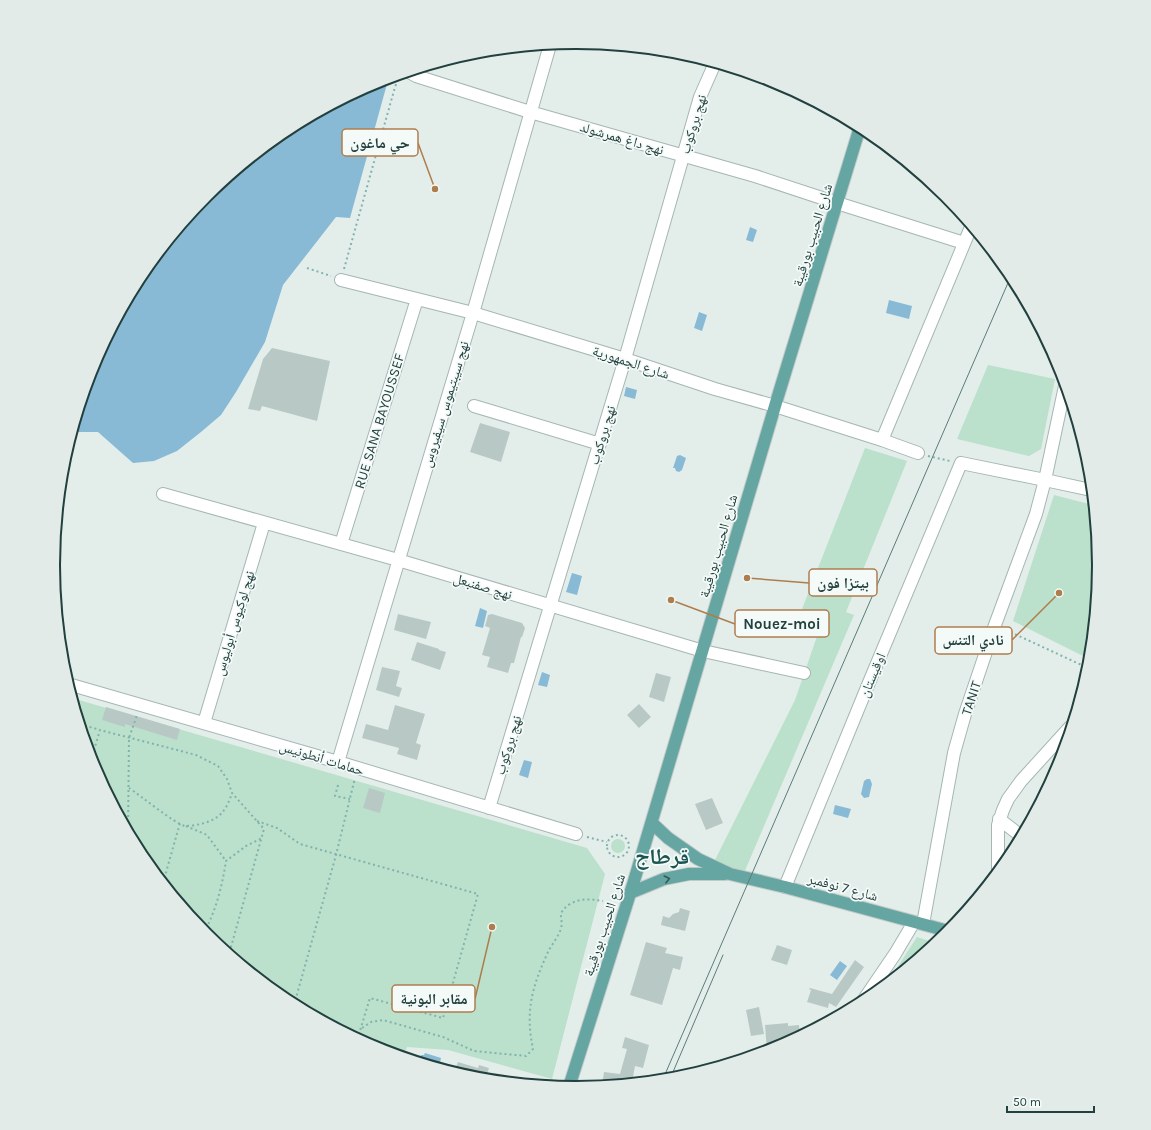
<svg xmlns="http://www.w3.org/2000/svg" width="1151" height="1130" viewBox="0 0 1151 1130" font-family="Karla,'Noto Naskh Arabic',sans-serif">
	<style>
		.green { fill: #bbe0cc }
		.water { fill: #88bad6 }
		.building { fill: #b8c9c5 }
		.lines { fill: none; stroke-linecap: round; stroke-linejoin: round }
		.minor-casing { stroke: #a5b6b4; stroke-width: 14 }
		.major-casing { stroke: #c1cac9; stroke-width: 14 }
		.path { stroke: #81b3ad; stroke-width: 2; stroke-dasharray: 2 3; stroke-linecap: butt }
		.minor { stroke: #fff; stroke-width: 12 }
		.major { stroke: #65a6a2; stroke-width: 12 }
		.tram { stroke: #5c7c79; stroke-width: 1 }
		.oneway { stroke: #325a57 }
		.labels { text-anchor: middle; stroke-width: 3.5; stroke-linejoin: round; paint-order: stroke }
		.street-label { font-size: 14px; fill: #21403e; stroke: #f4faf8 }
		.town-label { font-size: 22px; font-weight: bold; fill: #1c5451; stroke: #f4faf8 }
		.rim { fill: none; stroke: #21403e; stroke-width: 2 }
		.leader { fill: none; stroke: #ae7d4d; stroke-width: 1.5 }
		.callout-dot { fill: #ae7d4d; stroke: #f4faf8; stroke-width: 1.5 }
		.callout { fill: #f4faf8; stroke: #ae7d4d; stroke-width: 1.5 }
		.callout-label { font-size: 15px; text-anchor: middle; font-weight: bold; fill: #21403e }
	</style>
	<rect width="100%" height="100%" fill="#e3eeeb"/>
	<path class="green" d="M988 365 1055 379 1041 449 1029 456 957 439Z
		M865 448 907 461 846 612 854 615 744 873 714 862 795 700 824 616 802 609Z
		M1054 495 1093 505 1098 565 1089 659 1013 621Z
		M72 698 587 848 605 874 552 1079 448 1050 407 1047 403 1057 375 1048 285 1000 206 935 141 855 92 765Z
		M611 846a7 7 0 1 1 14 0a7 7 0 1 1-14 0Z
		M917 937 936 943 887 983Z"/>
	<path class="water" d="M379 81 387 84 350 218 336 217 283 285 265 342 236 392 221 415 201 432 177 451 154 461 133 463 98 432H72L92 365 141 274 206 195 285 130Z
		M750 227 757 230 753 242 746 240Z
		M889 300 912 306 909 319 886 313Z
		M699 312 707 315 702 331 694 328Z
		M626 387 637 390 635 399 624 396Z
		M680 455 686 458 682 470 679 472 676 471 675 468H673L677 456Z
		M572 573 582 576 577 595 566 592Z
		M480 608 487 611 483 628 475 626Z
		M542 672 550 675 547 687 538 685Z
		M524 760 532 762 528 778 519 775Z
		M867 779H870L872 784 869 797 864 798 861 794 864 781Z
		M835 805 851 809 848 818 833 814Z
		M840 961 847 966 837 980 830 975Z
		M425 1053 441 1058 439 1067 419 1061 421 1055H424Z"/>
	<path class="building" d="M272 348 330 361 317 421 262 406 260 411 248 409 263 359Z
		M480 423 510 432 501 462 470 452Z
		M398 614 431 622 426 639 394 630Z
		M492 614 522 623 525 628 522 637H521L514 663H511L508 673 487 667 490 657 482 655 490 628 485 626 488 615Z
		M417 642 439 649V650L446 652 440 670 411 660Z
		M382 667 400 671 396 686 402 688 399 697 376 690Z
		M656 673 671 677 664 702 649 697Z
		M639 704 651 717 639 728 627 715Z
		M395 705 425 714 416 743 421 745 417 760 397 754 399 748 362 738 366 724 388 730Z
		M106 707 180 729 177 740 125 724V727L102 720Z
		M369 788 385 793 380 813 363 808Z
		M712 798 723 823 706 830 695 804Z
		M680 908 690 911 685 931 661 925 663 916 669 918 673 914 679 912Z
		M646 942 667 948 665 953 683 957 680 970 673 968 662 1005 630 995Z
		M777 945 792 950 787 965 771 960Z
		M855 960 864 967 836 1007 829 1003 828 1008 807 1002 811 990 809 989 810 988 832 994Z
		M759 1007 764 1034 751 1036 746 1010Z
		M788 1023V1026L799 1025 800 1035 775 1048 767 1051 765 1025Z
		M625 1037 649 1045 643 1068 635 1066 633 1077 643 1079V1081L602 1085 604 1072 620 1074 627 1049 622 1048Z
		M458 1062 478 1068 479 1065 489 1068 486 1077 478 1074 477 1078H473L454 1072Z"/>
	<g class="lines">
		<g class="minor-casing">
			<path id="minor" d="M409 72 416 76 530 112 755 176 837 203 964 243
				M341 280 473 313 625 359 715 389 775 406 882 440 918 453
				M474 406 600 444
				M882 440 971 227
				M163 494 398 560 703 651 804 673
				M341 544 417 299
				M68 684 338 762 576 834
				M204 723 264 523
				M338 762 473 313 550 45
				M489 808 625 359 700 97 715 63
				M999 819 1021 836
				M998 871V825L1003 810 1008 799 1021 781 1070 727
				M785 887 868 685 961 463 1045 480 1091 490
				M923 924 954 753 965 714 995 625 1036 514 1045 480 1065 386
				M863 1001 895 954 914 922"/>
		</g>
		<g class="major-casing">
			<path id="major" d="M652 823 668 838 698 859 730 874 785 887 948 931
				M630 893 664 879 689 874H725
				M569 1087 634 881 775 406 860 127"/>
		</g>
		<path class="path" d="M307 268 331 276
			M344 269 395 87 399 77
			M928 456 950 461
			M1006 630 1088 668
			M80 724 100 730
			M91 760 100 730 196 755 218 766 227 779 232 793 264 829 229 954
			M338 785 335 796 350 799
			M129 788C140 795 175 824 185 826 190 826 196 825 201 824 220 819 226 811 232 793
			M257 821 277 828 300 844 478 894 443 1018 370 998 359 1034 338 1028
			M186 826 207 835 226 861
			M128 832 129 738 137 715
			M607 846a11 11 0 1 1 22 0a11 11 0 1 1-22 0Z
			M587 837 607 842
			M163 883 180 823
			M204 933C216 910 222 887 226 861L246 846 262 838
			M294 1005 336 855 355 778
			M362 1028 371 1022 383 1020 443 1037 474 1051 526 1056 533 1049C525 1011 532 987 548 952 552 944 559 936 561 928 564 918 555 914 570 904 580 898 591 899 603 901"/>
		<use href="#minor" class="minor"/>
		<use href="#major" class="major"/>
		<path class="tram" d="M663 1079 1011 276
			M670 1079 723 955"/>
	</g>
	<defs><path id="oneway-chevron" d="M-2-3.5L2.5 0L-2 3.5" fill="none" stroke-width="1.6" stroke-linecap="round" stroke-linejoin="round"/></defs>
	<use class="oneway" href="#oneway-chevron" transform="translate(667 879) rotate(-14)"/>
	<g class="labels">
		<g class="street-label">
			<text transform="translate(693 124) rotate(-73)" y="5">نهج بروكوب</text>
			<text transform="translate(622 138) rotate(16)" y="5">نهج داغ همرشولد</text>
			<text transform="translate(812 235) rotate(-73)" y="5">شارع الحبيب بورقيبة</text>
			<text transform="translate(631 362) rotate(18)" y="5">شارع الجمهورية</text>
			<text transform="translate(445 404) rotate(-73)" y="5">نهج سيبتيموس سيفيروس</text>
			<text transform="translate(379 421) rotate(-73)" y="5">RUE SANA BAYOUSSEF</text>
			<text transform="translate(602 435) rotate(-73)" y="5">نهج بروكوب</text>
			<text transform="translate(718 546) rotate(-74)" y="5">شارع الحبيب بورقيبة</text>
			<text transform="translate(483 586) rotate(17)" y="5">نهج صفنبعل</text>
			<text transform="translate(234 623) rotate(-73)" y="5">نهج لوكيوس أبوليوس</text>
			<text transform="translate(872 675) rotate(-67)" y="5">اوقيستان</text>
			<text transform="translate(971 698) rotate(-72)" y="5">TANIT</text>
			<text transform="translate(508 745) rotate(-73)" y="5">نهج بروكوب</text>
			<text transform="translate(322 758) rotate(17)" y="5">حمامات أنطونيس</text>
			<text transform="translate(843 887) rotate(15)" y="5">شارع 7 نوفمبر</text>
			<text transform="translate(604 925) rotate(-72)" y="5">شارع الحبيب بورقيبة</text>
		</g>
		<g class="town-label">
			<text x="662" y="864">قرطاج</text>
		</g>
	</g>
	<path d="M0 0H1151V1130H0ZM60 565a516 516 0 1 1 1032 0a516 516 0 1 1-1032 0Z" fill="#e3ebe9" fill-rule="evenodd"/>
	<path class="rim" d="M60 565a516 516 0 1 1 1032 0a516 516 0 1 1-1032 0Z"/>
	<path class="leader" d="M435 189L418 143M747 578L809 583M671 600L735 624M1059 593L1012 640M492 927L475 999"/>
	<g class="callout-dot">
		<circle cx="435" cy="189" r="4"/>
		<circle cx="747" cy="578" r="4"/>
		<circle cx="671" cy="600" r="4"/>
		<circle cx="1059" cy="593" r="4"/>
		<circle cx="492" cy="927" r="4"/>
	</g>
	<g class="callout">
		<rect x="342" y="129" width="76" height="27" rx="4"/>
		<rect x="809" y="569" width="68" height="27" rx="4"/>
		<rect x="735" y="610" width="94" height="27" rx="4"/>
		<rect x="935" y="627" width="77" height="27" rx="4"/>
		<rect x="392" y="985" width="83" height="27" rx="4"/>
	</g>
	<g class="callout-label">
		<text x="380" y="148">حي ماغون</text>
		<text x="843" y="588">بيتزا فون</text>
		<text x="782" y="629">Nouez-moi</text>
		<text x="973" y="645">نادي التنس</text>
		<text x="434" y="1004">مقابر البونية</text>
	</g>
	<path d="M1007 1106v6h87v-6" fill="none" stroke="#21403e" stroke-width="2"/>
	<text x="1013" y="1106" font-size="12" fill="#21403e" stroke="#f4faf8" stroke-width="3" paint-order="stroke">50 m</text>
</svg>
